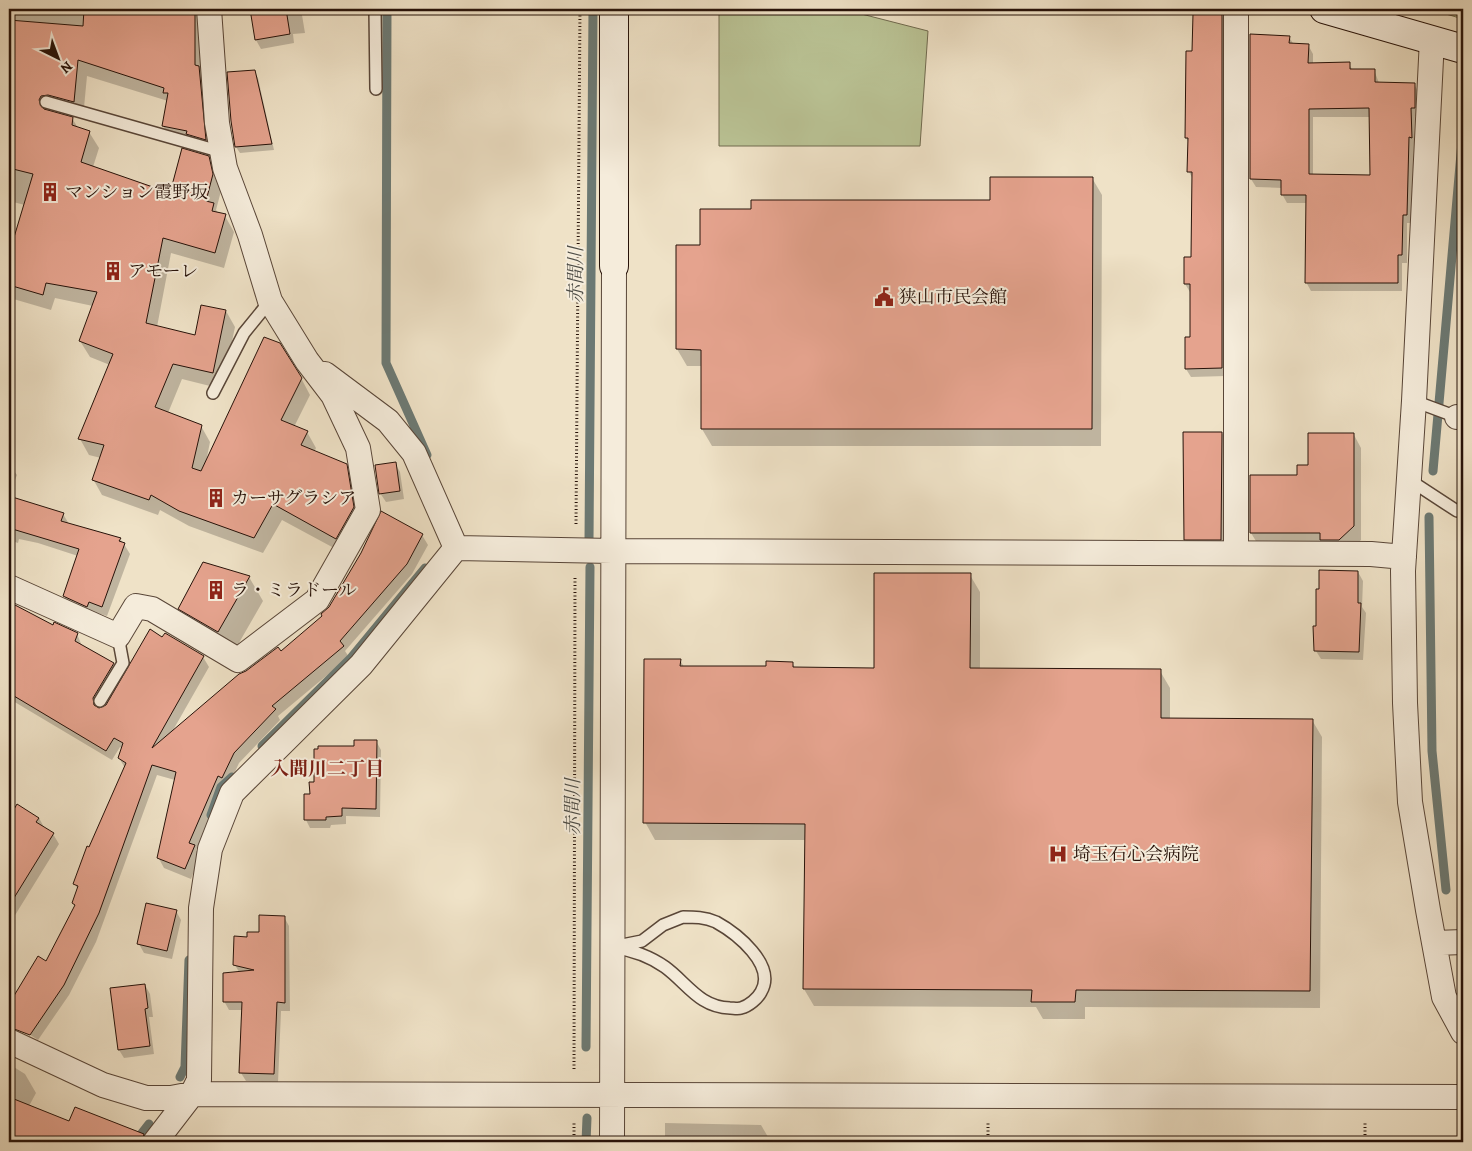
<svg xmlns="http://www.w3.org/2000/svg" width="1472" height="1151" viewBox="0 0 1472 1151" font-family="Alegreya,'Noto Serif JP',serif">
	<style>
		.green { fill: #bac395; stroke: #706a4f }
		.shadow { fill: #0003; fill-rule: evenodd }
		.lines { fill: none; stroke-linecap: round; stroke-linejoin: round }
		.stream { stroke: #6c7973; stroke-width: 9 }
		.building { fill: #e5a38e; stroke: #271209; fill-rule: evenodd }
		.lane-casing { stroke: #594638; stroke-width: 14 }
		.street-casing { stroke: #594638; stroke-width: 26 }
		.secondary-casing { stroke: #271209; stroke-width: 30 }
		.path { stroke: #271209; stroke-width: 3; stroke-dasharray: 1 2.5; stroke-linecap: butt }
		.lane { stroke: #f5ecdb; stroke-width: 11 }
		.street { stroke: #f5ecdb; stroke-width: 24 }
		.secondary { stroke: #f5ecdb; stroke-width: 28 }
		.labels { text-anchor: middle; stroke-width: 4; stroke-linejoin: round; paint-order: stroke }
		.poi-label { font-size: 18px; fill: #271209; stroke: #f5ecdb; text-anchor: start }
		.water-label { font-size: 19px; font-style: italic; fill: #4f4e47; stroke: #f5ecdb }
		.neighbourhood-label { font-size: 19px; font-weight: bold; fill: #7a1f14; stroke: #f5ecdb }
	</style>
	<rect width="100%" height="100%" fill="#efe2c7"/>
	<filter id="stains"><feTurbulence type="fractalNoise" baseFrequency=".004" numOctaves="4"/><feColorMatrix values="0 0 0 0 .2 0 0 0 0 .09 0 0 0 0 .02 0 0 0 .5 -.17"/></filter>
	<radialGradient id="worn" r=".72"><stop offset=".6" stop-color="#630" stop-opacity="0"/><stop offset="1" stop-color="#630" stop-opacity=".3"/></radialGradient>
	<path class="green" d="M719 9H842L928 31 920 146H719Z
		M1429 9H1463V19Z"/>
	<path class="shadow" d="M9 9H201L214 155 172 142 163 126 168 101 87 76 83 118 54 110 50 112 72 118 78 128 89 132 99 148 93 167 171 194 208 157 218 173 221 191 216 210 219 214 225 216 234 232 224 268 171 253 157 327 196 336 226 311 235 327 222 389 182 379 168 413 201 426 210 442 206 462 301 378 310 395 294 427 307 432 316 448 314 452 346 465 355 482 362 524 345 554 282 520 263 553 189 526 160 510 158 515 102 495 93 479 101 458 89 455 80 439 110 365 90 357 80 341 93 306 55 298 51 310 10 298 9 296V258L25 205 9 201V105L32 111 34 75 9 69Z
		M251 9H301L305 33 293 34 294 43 261 49 256 40Z
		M1222 15 1226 23V376L1191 377 1186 369 1191 338 1190 292 1185 284 1192 258 1193 179 1189 172V143L1186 138 1194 53Z
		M1251 36 1289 37 1294 45H1308L1313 54V64H1349L1353 71 1374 70 1379 83 1414 84 1419 93V116H1415L1411 223H1407V263H1402V291H1311L1306 282 1307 203H1287L1282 194V188L1256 187 1251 179ZM1313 117H1370L1371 176 1313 175Z
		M254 71 258 78 274 150 240 153 236 147 232 121Z
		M1092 178 1102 195 1101 446H712L702 429 703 366H687L677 349 678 247H701L991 202Z
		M1222 433 1227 442 1226 548H1190L1185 539Z
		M1354 435 1361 448V540L1347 553 1259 546 1251 533V476H1298Z
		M395 463 400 472 404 499 386 502 380 493Z
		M9 464 17 475 9 495Z
		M9 497 63 514 69 524 120 539 124 544 130 554 107 616 94 612 93 616 70 606 64 596 78 556 38 543 19 539 18 543 9 540Z
		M422 535 428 545 412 574 345 651 349 657 278 716 280 720 239 763 228 787 224 786 196 850 200 856 191 879 164 868 158 857 175 780 157 775 96 942 69 995 38 1040 11 1022 9 1006 38 958 47 963 75 907 73 903 78 890 75 884 125 768 119 758 122 749 120 747 112 760 13 701 9 707V610L77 634 82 646 113 664 119 674 98 709 107 706 163 639 203 657 209 667 172 732 281 653Z
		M1358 572 1363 581 1362 607 1366 613 1363 660 1321 659 1316 651 1317 628Z
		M970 575 980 592V670L1160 671 1170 688V719L1312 720 1322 737 1320 1008 1085 1007V1019H1043L1036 1007 814 1006 804 989 806 840H655L645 822 680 660 684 667H767L792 663 796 669H875Z
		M249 577 263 601 232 655 194 633 180 609Z
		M376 741 381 750 380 817 346 816V824L331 825 330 828H310L306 820 315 783 355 747Z
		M9 806 39 818 45 829 53 834 59 844 9 925Z
		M176 911 181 920 172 959 144 953 139 944Z
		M284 917 289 926 290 1011H281L278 1083 246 1081 241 1073 243 1010H229L224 1001 239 972 235 965 248 938 260 934Z
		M145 985 150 994 153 1017H149L154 1054 124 1058 119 1050Z
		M9 1064 25 1074 36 1093 29 1106 70 1122 119 1126 129 1142H9Z
		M665 1123 761 1125 771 1142H665Z"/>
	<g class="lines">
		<path class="stream" d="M387 9 386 363 427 455
			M1433 471 1463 131
			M1429 517 1432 751 1446 890
			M589 541 593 9
			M262 746 350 659 425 568
			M211 815 221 787 232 777
			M586 1047 590 567
			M180 1077 185 1067 189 960
			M135 1142 149 1124
			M586 1142 587 1118"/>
	</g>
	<path class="building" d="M84 9H195V65L199 66 206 140 186 134 187 131 162 126 168 93H163L164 88 78 60 74 102 48 95 41 96 39 100 44 109 73 117 72 125 90 131 81 162 170 193 182 148 209 156 213 174 206 201 214 203 212 211 226 214 215 253 163 238 146 323 195 335 201 305 226 310 213 373 173 364 155 407 202 425 192 468 201 471 264 337 280 343 302 378 281 420 308 431 301 445 347 464 354 507 336 539 273 504 254 538 179 511 151 495 149 500 92 480 104 445 78 439 113 354 79 341 97 292 46 283 43 295 9 285V254L33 174 9 168V20L83 26Z
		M250 9H286L290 34 255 40Z
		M1193 14H1222V368L1185 369V337H1190V284H1184V257H1191L1192 172H1187L1188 138H1185L1186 51H1192Z
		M1250 34 1290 36 1289 43 1309 44 1308 63 1350 62V69H1375V82L1415 83V108H1411L1412 138 1409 137 1407 215H1403L1402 255H1398V283H1305L1306 195H1281V180L1250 179ZM1369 108 1370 175 1309 174V109Z
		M255 70 272 144 235 147 231 121 227 72Z
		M990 177H1093L1092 429H701V350L676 349V245H700V209H751V200H990Z
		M1183 432H1222L1221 540H1184Z
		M1308 433H1354V526L1339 540H1320V533H1250V475H1297V465H1308Z
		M396 462 400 491 379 494 375 465Z
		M9 496 64 513 61 521 121 538 119 541 125 543 102 607 89 602 87 607 63 596 79 549 9 528Z
		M381 511 423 534 407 564 340 641 344 646 272 706 276 709 234 753 222 778 218 776 189 843 195 845 185 869 157 858 176 772 152 765 99 913 64 985 30 1035 9 1027V1004L38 956 46 961 75 905 72 903 78 886 73 884 87 846 89 847 126 763 118 758 123 743 114 738 106 751 9 693V615L15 605 53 625 54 622 78 633 75 641 114 663 93 698 94 705 99 708 106 705 150 629 162 637 165 633 204 656 152 748 239 674 246 671 278 647 281 651 322 616 321 614 329 607 361 553Z
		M203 562 250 576 218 632 178 609Z
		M1319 570 1358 571V603H1361L1359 652 1314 651 1313 626H1316V589H1319Z
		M874 573H971L970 668 1161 669V718L1313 719 1310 991 1076 990 1075 1002H1031L1032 990 803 989 805 824 643 823 644 659H681L680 666H766V661L793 662V667L874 668Z
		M354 740H377L376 809 342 808V816L326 817V820H304V794H310L309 782H314V749H318V746H354Z
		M17 804 39 818 36 822 54 833 9 906V818Z
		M146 903 177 910 167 951 137 944Z
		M259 915 285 916V1003L277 1002 274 1074 239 1073 242 1002H223V973L254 970 233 965 234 936 247 937V932H259Z
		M145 984 148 1008 145 1009 150 1046 118 1050 110 988Z
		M9 1097 69 1121 75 1107 144 1134 142 1142H9Z"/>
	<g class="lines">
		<g class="lane-casing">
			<path id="lane" d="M375 9 376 89
				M46 102 222 152
				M213 393 244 333 270 301
				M1414 401 1457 417
				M1408 479 1457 511H1463
				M100 701 123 663 118 636
				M683 917C694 917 705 917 716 922 736 933 777 965 761 992 758 998 749 1006 741 1008 738 1009 733 1008 730 1008 699 1007 687 983 665 967 648 955 632 950 612 947L642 941 663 925Z"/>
		</g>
		<g class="street-casing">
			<path id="street" d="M1236 9V553
				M1432 39 1414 401 1403 571 1405 703 1410 802 1428 910 1444 997 1463 1032
				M325 374 388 421 414 453 456 548
				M1457 417H1463
				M9 587 118 636 136 606 152 609 238 660 317 600 368 510 358 448 333 395 307 361 270 301 250 235 225 168 217 123 209 9
				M1435 943 1463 942
				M9 1041 103 1085 146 1098H171L192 1094C616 1098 1040 1094 1463 1097
				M155 1142 192 1094 199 1080 201 908 210 849 232 793 361 665 456 548 612 551 1371 554 1404 557
				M612 1142 614 266"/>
		</g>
		<g class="secondary-casing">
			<path id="secondary" d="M1324 9 1463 49
				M614 266V9"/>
		</g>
		<path class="path" d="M576 524 580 9
			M574 1069 575 578
			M574 1142V1123
			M988 1142V1123
			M1365 1142V1122"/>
		<use href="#lane" class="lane"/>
		<use href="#street" class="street"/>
		<use href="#secondary" class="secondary"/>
	</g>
	<defs>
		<g id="building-bare" transform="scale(1.5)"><path d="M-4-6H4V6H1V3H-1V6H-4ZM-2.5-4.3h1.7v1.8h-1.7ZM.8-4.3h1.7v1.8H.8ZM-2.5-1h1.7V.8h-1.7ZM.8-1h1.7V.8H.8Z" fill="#8f2418" stroke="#f5ecdb" stroke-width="2.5" paint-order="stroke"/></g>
		<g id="civic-bare" transform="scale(1.5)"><path d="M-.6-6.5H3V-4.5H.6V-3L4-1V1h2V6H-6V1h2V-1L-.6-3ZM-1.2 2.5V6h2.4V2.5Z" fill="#8f2418" stroke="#f5ecdb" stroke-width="2.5" paint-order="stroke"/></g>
		<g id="hospital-bare" transform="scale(1.5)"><path d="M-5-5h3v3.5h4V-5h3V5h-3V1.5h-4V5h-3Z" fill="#8f2418" stroke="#f5ecdb" stroke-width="2.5" paint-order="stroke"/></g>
	</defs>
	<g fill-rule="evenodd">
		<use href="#building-bare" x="50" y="192"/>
		<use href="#building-bare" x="113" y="271"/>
		<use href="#civic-bare" x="884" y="297"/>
		<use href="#building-bare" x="216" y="498"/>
		<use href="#building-bare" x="216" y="590"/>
		<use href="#hospital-bare" x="1058" y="854"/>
	</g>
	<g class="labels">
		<g class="poi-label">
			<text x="65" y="198">マンション霞野坂</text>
			<text x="128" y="277">アモーレ</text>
			<text x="899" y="303">狭山市民会館</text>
			<text x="231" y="504">カーサグラシア</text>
			<text x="231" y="596">ラ・ミラドール</text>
			<text x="1073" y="860">埼玉石心会病院</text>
		</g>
		<g class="water-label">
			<text transform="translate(575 275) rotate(-90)" y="7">赤間川</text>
			<text transform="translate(572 807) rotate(-90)" y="7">赤間川</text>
		</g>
		<g class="neighbourhood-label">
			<text x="327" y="775">入間川二丁目</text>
		</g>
	</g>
	<rect width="1472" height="1151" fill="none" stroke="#efe2c7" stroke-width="30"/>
	<rect x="10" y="10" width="1452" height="1131" fill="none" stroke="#271209" stroke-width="2.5"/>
	<rect x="15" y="15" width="1442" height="1121" fill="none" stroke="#271209"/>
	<g transform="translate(58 58) rotate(138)" stroke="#f5ecdb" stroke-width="4" paint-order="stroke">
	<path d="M0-4L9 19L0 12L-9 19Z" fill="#271209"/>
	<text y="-8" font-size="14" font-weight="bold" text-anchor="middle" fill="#271209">N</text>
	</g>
	<rect width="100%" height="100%" filter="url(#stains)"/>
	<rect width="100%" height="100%" fill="url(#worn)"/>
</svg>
